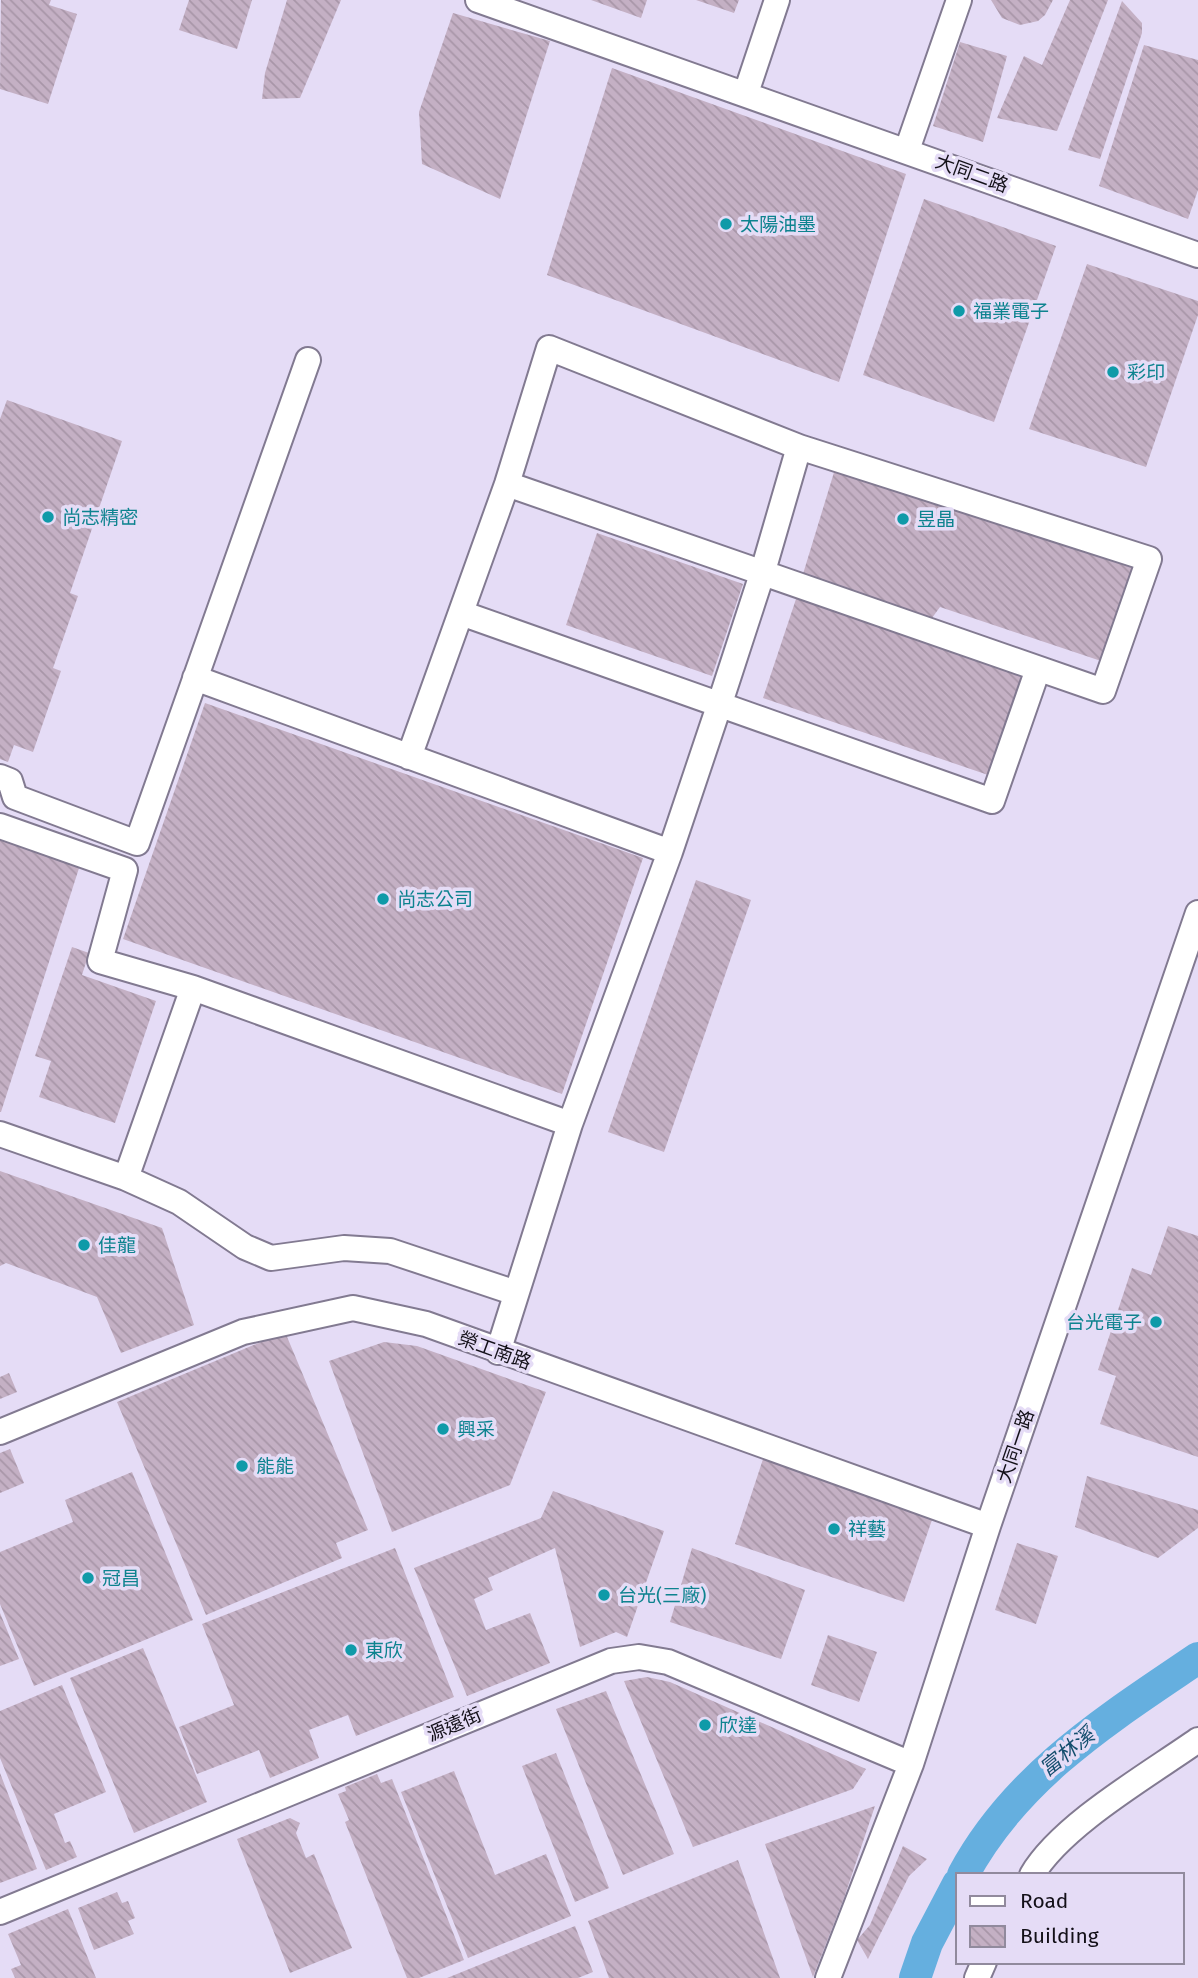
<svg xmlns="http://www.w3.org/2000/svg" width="1198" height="1978" viewBox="0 0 1198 1978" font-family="'Fira Sans','Noto Sans TC',sans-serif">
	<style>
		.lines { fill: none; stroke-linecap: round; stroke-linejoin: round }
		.river { stroke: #65afdf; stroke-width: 32 }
		.building { fill: url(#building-back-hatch) }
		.minor-casing { stroke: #827a91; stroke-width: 28 }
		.minor { stroke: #fff; stroke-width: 24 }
		.culture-dot { fill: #0f9aa8; stroke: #e5dcf6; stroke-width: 2.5 }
		.labels { text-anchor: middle; stroke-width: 7; stroke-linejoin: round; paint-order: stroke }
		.street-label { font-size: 19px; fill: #131018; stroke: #e5dcf6 }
		.culture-label { font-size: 19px; fill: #0d838f; stroke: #e5dcf6; text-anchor: start }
		.water-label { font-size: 21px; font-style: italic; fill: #144e6e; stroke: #e5dcf6 }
	</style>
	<defs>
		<pattern id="building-back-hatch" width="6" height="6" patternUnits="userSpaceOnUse" patternTransform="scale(1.75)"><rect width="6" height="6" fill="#c4b0c4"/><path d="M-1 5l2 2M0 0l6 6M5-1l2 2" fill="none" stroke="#a896a8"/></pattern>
	</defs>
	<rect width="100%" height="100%" fill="#e5dcf6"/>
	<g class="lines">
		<path class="river" d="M963 1875C1016 1776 1108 1719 1198 1658
			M915 1978 927 1943 958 1884"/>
	</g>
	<path class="building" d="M1 0H51L49 5 77 14 48 104 0 89Z
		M189 0H252L237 49 179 30Z
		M287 0H341L300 98 262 99 265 73Z
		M591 0H647L641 18Z
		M696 0H739L734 13Z
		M991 0H1053L1045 15 1038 21 1020 25 1002 18Z
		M1070 0H1108L1057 131 997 118 1024 56 1042 65Z
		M1122 1 1142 23V33L1100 159 1068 150Z
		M453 13 550 41 500 199 422 164 419 112Z
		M960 42 1007 56 983 142 933 126Z
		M1144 45 1198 60V190L1188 219 1099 186Z
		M612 68 906 174 839 382 547 275Z
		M924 199 1056 246 994 422 863 375Z
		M1087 264 1198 301V315L1146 467 1029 429Z
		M7 400 122 441 70 593 78 596 53 668 61 671 33 752 14 745 8 762 0 759V419Z
		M835 469 1139 570 1107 663 940 607 932 618 803 574Z
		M597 533 743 584 712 676 566 625Z
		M798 593 1027 671 991 776 763 698Z
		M205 703 643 858 562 1094 123 939Z
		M0 839 80 865 1 1112H0Z
		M696 880 751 900 664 1152 608 1132Z
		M72 947 89 953 82 975 156 1001 115 1123 39 1097 51 1061 35 1056Z
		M0 1171 162 1228 194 1325 121 1353 97 1297 6 1263 0 1266Z
		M1168 1226 1198 1236V1457L1100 1424 1116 1376 1098 1370 1132 1268 1151 1275Z
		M285 1332 368 1530 336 1543 342 1558 206 1615 117 1402Z
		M384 1342 417 1346 546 1392 510 1485 392 1532 329 1361Z
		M9 1373 17 1392 0 1399V1377Z
		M10 1449 24 1483 0 1493V1453Z
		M764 1456 934 1514 904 1602 735 1544Z
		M132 1472 193 1620 34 1686 0 1604V1552L73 1522 65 1500Z
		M1087 1476 1198 1510V1528L1158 1558 1075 1527Z
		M553 1491 664 1531 627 1637 616 1632 580 1647 555 1548 488 1578 493 1590 474 1599 486 1630 530 1613 550 1663 467 1696 414 1568 541 1518Z
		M1017 1543 1058 1556 1036 1624 995 1610Z
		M395 1548 454 1697 356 1736 348 1715 309 1730 319 1758 270 1778 259 1750 197 1774 179 1727 234 1705 202 1624Z
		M692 1548 805 1590 781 1659 670 1622Z
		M0 1613 19 1659 0 1666Z
		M828 1635 877 1652 859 1702 811 1685Z
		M143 1648 207 1802 134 1833 70 1678Z
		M647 1677 670 1682 866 1769 853 1789 693 1847 624 1681Z
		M62 1685 106 1792 54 1814 65 1843 70 1841 77 1857 46 1870 0 1758V1711Z
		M606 1691 674 1854 623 1875 556 1709Z
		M556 1753 609 1888 575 1902 522 1766Z
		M454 1771 495 1875 546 1854 571 1916 468 1958 401 1792Z
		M0 1773 37 1869 0 1883Z
		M377 1774 381 1783 392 1779 464 1960 419 1978H407L345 1822 349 1820 338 1794 346 1791 345 1787Z
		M875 1806 844 1898 813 1977 765 1844Z
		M290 1818 300 1823 296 1833 306 1858 314 1854 352 1948 290 1973 237 1839Z
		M903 1846 927 1859 909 1876 868 1959 857 1940 870 1925Z
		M738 1860 780 1978H609L588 1921Z
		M117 1892 122 1903 128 1901 135 1918 128 1921 134 1934 94 1950 78 1908Z
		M68 1909 96 1978H15L11 1969 21 1965 8 1934Z
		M575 1926 593 1972 578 1978H447Z"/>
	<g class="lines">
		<g class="minor-casing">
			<path id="minor" d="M478 0 1198 255
				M746 93 777 0
				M907 150 959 0
				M461 613 992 801 1038 669
				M195 678 670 852
				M409 757 507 484 549 348 799 447 1149 559 1103 691 507 484
				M0 777 10 781 15 797 137 843 308 360
				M0 826 125 870 100 961 193 988 570 1124
				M0 1134 126 1178 179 1202 245 1247 271 1258 344 1248 390 1251 516 1293
				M126 1178 193 988
				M498 1352 570 1124 670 852 719 706 763 571 799 447
				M0 1432 243 1332 353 1308 426 1324 988 1526
				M1032 1875C1061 1825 1150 1774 1198 1740
				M0 1912 611 1661 639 1657 668 1662 911 1764
				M828 1978 911 1764 988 1526 1198 913
				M977 1978 984 1962"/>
		</g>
		<use href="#minor" class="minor"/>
	</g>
	<g class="culture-dot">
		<circle cx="726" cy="224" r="7"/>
		<circle cx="959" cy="311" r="7"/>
		<circle cx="1113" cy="372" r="7"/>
		<circle cx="48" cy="517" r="7"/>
		<circle cx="903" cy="519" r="7"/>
		<circle cx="383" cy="899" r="7"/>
		<circle cx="84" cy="1245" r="7"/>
		<circle cx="1156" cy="1322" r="7"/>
		<circle cx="443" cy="1429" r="7"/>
		<circle cx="242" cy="1466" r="7"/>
		<circle cx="834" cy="1529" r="7"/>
		<circle cx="88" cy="1578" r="7"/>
		<circle cx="604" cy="1595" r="7"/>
		<circle cx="351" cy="1650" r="7"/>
		<circle cx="705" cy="1725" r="7"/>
	</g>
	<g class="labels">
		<g class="street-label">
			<text transform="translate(972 173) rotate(20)" y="7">大同二路</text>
			<text transform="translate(495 1350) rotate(20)" y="7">榮工南路</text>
			<text transform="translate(1015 1446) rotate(-71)" y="7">大同一路</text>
			<text transform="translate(454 1724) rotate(-23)" y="7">源遠街</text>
		</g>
		<g class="culture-label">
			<text x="740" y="231">太陽油墨</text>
			<text x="973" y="318">福業電子</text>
			<text x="1127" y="379">彩印</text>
			<text x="62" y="524">尚志精密</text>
			<text x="917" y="526">昱晶</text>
			<text x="397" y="906">尚志公司</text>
			<text x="98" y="1252">佳龍</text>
			<text x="1142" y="1329" text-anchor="end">台光電子</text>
			<text x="457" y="1436">興采</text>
			<text x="256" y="1473">能能</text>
			<text x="848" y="1536">祥藝</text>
			<text x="102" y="1585">冠昌</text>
			<text x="618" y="1602">台光(三廠)</text>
			<text x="365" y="1657">東欣</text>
			<text x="719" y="1732">欣達</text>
		</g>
		<g class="water-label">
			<text transform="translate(1067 1752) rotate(-39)" y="7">富林溪</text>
		</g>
	</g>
	<rect x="956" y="1873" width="228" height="91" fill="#e5dcf6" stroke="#918a9d" stroke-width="2"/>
	<rect x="970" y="1896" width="35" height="10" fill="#ffffff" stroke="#918a9d" stroke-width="2"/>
	<text x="1020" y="1908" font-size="21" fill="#131018">Road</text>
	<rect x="970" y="1926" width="35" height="21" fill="url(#building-back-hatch)" stroke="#918a9d" stroke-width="2"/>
	<text x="1020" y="1943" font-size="21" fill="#131018">Building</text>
</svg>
